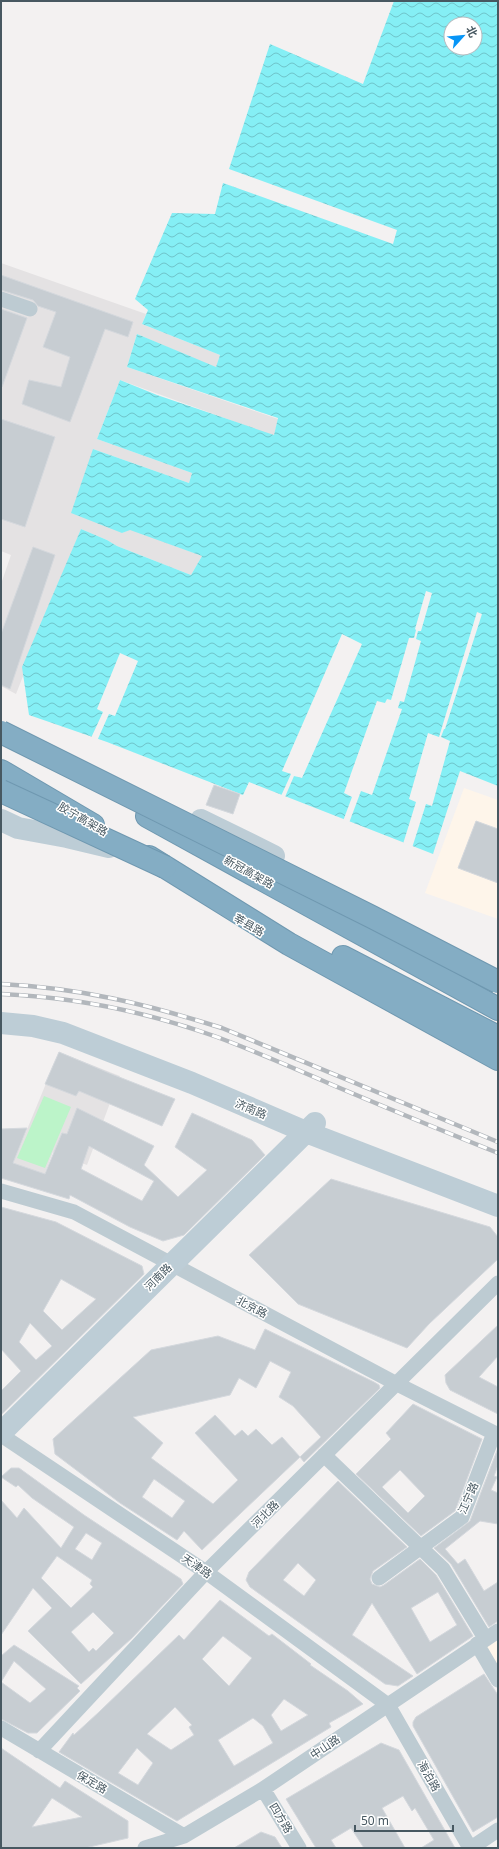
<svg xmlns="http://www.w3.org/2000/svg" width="499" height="1849" viewBox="0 0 499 1849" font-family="'Noto Sans','Noto Sans SC',sans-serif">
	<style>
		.commercial { fill: #fef5ea }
		.education { fill: #e4e2e3 }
		.pitch { fill: #bcf4c9 }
		.water { fill: url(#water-waves); fill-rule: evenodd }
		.pier { fill: #f3f1f1 }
		.building { fill: #c7cdd2; stroke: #d4d8dd; fill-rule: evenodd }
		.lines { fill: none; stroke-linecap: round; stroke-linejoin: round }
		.highway-casing { stroke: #6f98b0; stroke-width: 24 }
		.street { stroke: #bdcbd2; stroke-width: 15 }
		.secondary { stroke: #bdcdd6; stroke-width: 22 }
		.highway { stroke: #84adc4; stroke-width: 22 }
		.rail-casing { stroke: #b2b7bc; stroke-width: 4.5 }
		.rail { stroke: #fff; stroke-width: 3; stroke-dasharray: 9; stroke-linecap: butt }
		.highway-bridge-casing { stroke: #6f98b0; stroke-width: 24; stroke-linecap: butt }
		.highway-bridge { stroke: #84adc4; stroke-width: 22 }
		.labels { text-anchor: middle; stroke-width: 3; stroke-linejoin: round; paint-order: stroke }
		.street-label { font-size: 11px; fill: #475861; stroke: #fff }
	</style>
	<defs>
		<pattern id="water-waves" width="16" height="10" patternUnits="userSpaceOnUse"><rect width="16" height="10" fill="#85eff5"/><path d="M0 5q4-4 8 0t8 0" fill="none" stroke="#6fc4ca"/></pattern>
	</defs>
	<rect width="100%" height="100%" fill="#f3f1f1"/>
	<path class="commercial" d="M464 788 498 800V919L425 893Z
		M498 1639V1669L485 1648Z"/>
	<path class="education" d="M1 263 146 314 142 324 220 355 216 368 137 334 127 367 278 419 274 436 120 380 97 439 192 473 189 483 93 449 122 533 130 529 202 556 191 575 117 546 107 540 81 529 16 694 1 686V584L11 555 1 551Z
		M59 1052 120 1076 87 1165 53 1152 39 1189 7 1178Z"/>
	<path class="pitch" d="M44 1096 71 1107 45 1168 17 1158Z"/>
	<path class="water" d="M394 1H498V786L460 771 433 854 249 782 243 795 107 742 29 715 22 667 81 529 107 540 117 546 191 575 202 556 130 530 122 533 71 513 93 449 189 483 192 473 97 439 120 380 157 395 274 435 278 418 127 367 137 334 216 367 220 355 142 324 148 310 135 299 172 213 215 214 223 183 393 244 397 230 229 169 270 44 363 84ZM451 24H475V48H451Z"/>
	<path class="pier" d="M426 591 432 593 421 631H418L416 639 421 641 404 702 400 701 398 708 402 709 372 795 361 791 349 823 343 821 352 797 344 793 377 701 385 703 387 699 391 700 409 638H414L416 630 415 629Z
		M477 612 482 614 445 729H444L441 737 450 741 432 806 426 804 412 848 403 844 416 802 409 799 428 733 439 737Z
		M342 634 362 644 302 778 294 776 285 797 281 796 291 774 282 771Z
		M120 653 138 661 115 716 109 714 97 741 91 738 103 712 97 709Z"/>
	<path class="building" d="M1 275 133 322 128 337 105 329 70 422 22 404 29 380 61 387 70 357 43 347 56 312 38 306 33 300 1 290Z
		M1 309 27 318 2 387H1Z
		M1 419 55 437 25 527 1 519Z
		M33 547 55 555 10 689 1 685V634Z
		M214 785 240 794 233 814 206 805Z
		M476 821 498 829V883L458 868Z
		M59 1052 114 1075 175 1099 162 1126 79 1091 76 1096 45 1084Z
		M77 1108 154 1146 144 1165 178 1197 207 1170 175 1147 192 1113 252 1140 265 1155 184 1235 163 1241 130 1227 70 1195 69 1199 1 1178V1129L27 1128 13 1163 45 1174 62 1133 67 1134ZM89 1146 154 1181 142 1201 81 1169Z
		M331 1179 490 1227 498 1237V1259L429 1324 407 1348 298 1304 249 1255Z
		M1 1207 56 1222 142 1266 144 1274 1 1415V1391L21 1371 1 1349ZM61 1279 96 1299 62 1330 43 1311ZM30 1323 52 1346 36 1360 19 1342Z
		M498 1325V1356L479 1377 498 1387V1414L450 1390 446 1383 445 1375Z
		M265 1329 374 1382 379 1385 380 1388 304 1462 300 1457 202 1550 184 1531 177 1540 120 1503 55 1454 53 1439 151 1350 218 1336 255 1350ZM270 1361 291 1372 279 1397 293 1406 321 1437 300 1457 282 1437 272 1445 256 1429 248 1436 242 1430 235 1436 215 1415 195 1433 238 1480 213 1504 151 1458 163 1443 133 1417 230 1395 239 1378 256 1388ZM154 1479 185 1501 172 1518 142 1497Z
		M413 1404 482 1439 455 1511 421 1536 356 1474 391 1439 386 1433ZM400 1470 425 1496 408 1513 382 1487Z
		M498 1448V1465L494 1476 497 1477 491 1490 498 1493V1524L480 1521 445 1549 458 1564 465 1559 484 1591 498 1582V1621L489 1627 451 1564 434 1548 470 1521Z
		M11 1468H19L84 1515 181 1579 183 1584 132 1638 81 1684 28 1631 52 1608 33 1588 1 1635V1500L17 1518 24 1508 61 1548 74 1527 32 1498 18 1485 16 1487 1 1477ZM86 1533 102 1543 92 1560 75 1549ZM57 1556 92 1580 90 1584 93 1587 71 1608 41 1578ZM93 1612 114 1633 96 1651 93 1648 89 1652 71 1632Z
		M338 1481 407 1547 373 1571 370 1579 372 1584 380 1587 384 1585 420 1559 436 1575 473 1636 417 1674 372 1603 352 1635 413 1676 398 1686 385 1684 340 1652 250 1587 246 1580 249 1572ZM298 1563 316 1580 304 1596 283 1580ZM438 1592 457 1625 430 1642 411 1608Z
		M220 1600 269 1636 272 1634 311 1664 310 1665 348 1691 363 1704 329 1723 331 1727 177 1821 59 1752 73 1733 74 1735 99 1712 179 1635 184 1640ZM223 1636 252 1658 229 1686 202 1659ZM284 1699 308 1715 281 1731 271 1715ZM175 1707 192 1725 189 1727 194 1735 171 1750 147 1734ZM253 1718 263 1726 273 1743 234 1766 218 1740ZM137 1748 153 1763 138 1785 118 1773Z
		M14 1645 79 1686 77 1688 80 1691 37 1733H28L1 1719V1682L30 1703 46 1689 14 1661 1 1682V1656Z
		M484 1674 498 1695V1817L473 1832 413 1726V1722L416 1717Z
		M381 1743 399 1750 455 1848H421L434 1840 415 1808 412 1811 403 1796 382 1808 405 1848H364L351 1828 331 1840 336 1848H316L286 1799Z
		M1 1748 60 1788 65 1781 128 1821V1838L85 1848H1ZM52 1798 82 1817 32 1827Z
		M261 1832 275 1837 282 1848H234Z"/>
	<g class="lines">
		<g class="highway-casing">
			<path id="highway" d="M1 771 93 825
				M147 816 498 1009
				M149 857 289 944 498 1059
				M343 957 498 1037"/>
		</g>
		<path class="street" d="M1 299 30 309
			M1 1191 74 1212 397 1384 498 1435
			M1 1435 206 1572 388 1705 470 1848
			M324 1455 443 1569 485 1638
			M379 1578 462 1517 494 1433
			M477 1644 498 1680
			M1 1728 184 1836
			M39 1751 206 1572 498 1283
			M263 1789 299 1848
			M145 1848 184 1836 263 1789 498 1631
			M471 1848 498 1830"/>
		<path class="secondary" d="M1 820 18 828 67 837 109 847
			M201 820 274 856
			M1 1023 33 1026 63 1033 192 1083 306 1132 498 1206
			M1 1433 315 1123"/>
		<use href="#highway" class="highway"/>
		<g class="rail-casing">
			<path id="rail" d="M1 984C81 988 146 1004 222 1028L498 1142
				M1 994C75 997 147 1012 217 1037 257 1052 296 1069 335 1086 389 1109 443 1131 498 1153"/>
		</g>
		<use href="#rail" class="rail"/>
		<g class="highway-bridge-casing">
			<path id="highway-bridge" d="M1 732 372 917 498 982
				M1 791 165 867"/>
		</g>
		<use href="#highway-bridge" class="highway-bridge"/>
	</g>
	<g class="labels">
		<g class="street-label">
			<text transform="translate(83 819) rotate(30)" y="4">胶宁高架路</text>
			<text transform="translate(249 872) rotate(29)" y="4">新冠高架路</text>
			<text transform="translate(249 925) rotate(29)" y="4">莘县路</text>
			<text transform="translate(251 1109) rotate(23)" y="4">济南路</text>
			<text transform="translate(158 1277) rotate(-45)" y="4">河南路</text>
			<text transform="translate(252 1307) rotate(28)" y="4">北京路</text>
			<text transform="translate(468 1498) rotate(-66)" y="4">江宁路</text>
			<text transform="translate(265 1514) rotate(-45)" y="4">河北路</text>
			<text transform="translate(197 1566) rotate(34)" y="4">天津路</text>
			<text transform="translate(325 1747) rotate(-34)" y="4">中山路</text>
			<text transform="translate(429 1776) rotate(60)" y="4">海泊路</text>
			<text transform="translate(92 1782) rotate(30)" y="4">保定路</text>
			<text transform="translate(281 1818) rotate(59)" y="4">四方路</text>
		</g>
	</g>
	<rect width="499" height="1849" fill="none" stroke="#475861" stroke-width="4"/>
	<g transform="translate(463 36) rotate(63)"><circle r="19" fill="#ffffff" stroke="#b5bcc0"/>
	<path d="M0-3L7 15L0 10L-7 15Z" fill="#0795f7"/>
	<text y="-6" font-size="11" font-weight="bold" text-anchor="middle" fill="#475861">北</text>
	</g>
	<path d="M355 1825v6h98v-6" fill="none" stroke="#475861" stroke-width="2"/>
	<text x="361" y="1825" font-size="12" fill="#475861" stroke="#ffffff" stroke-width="3" paint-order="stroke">50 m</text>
</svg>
